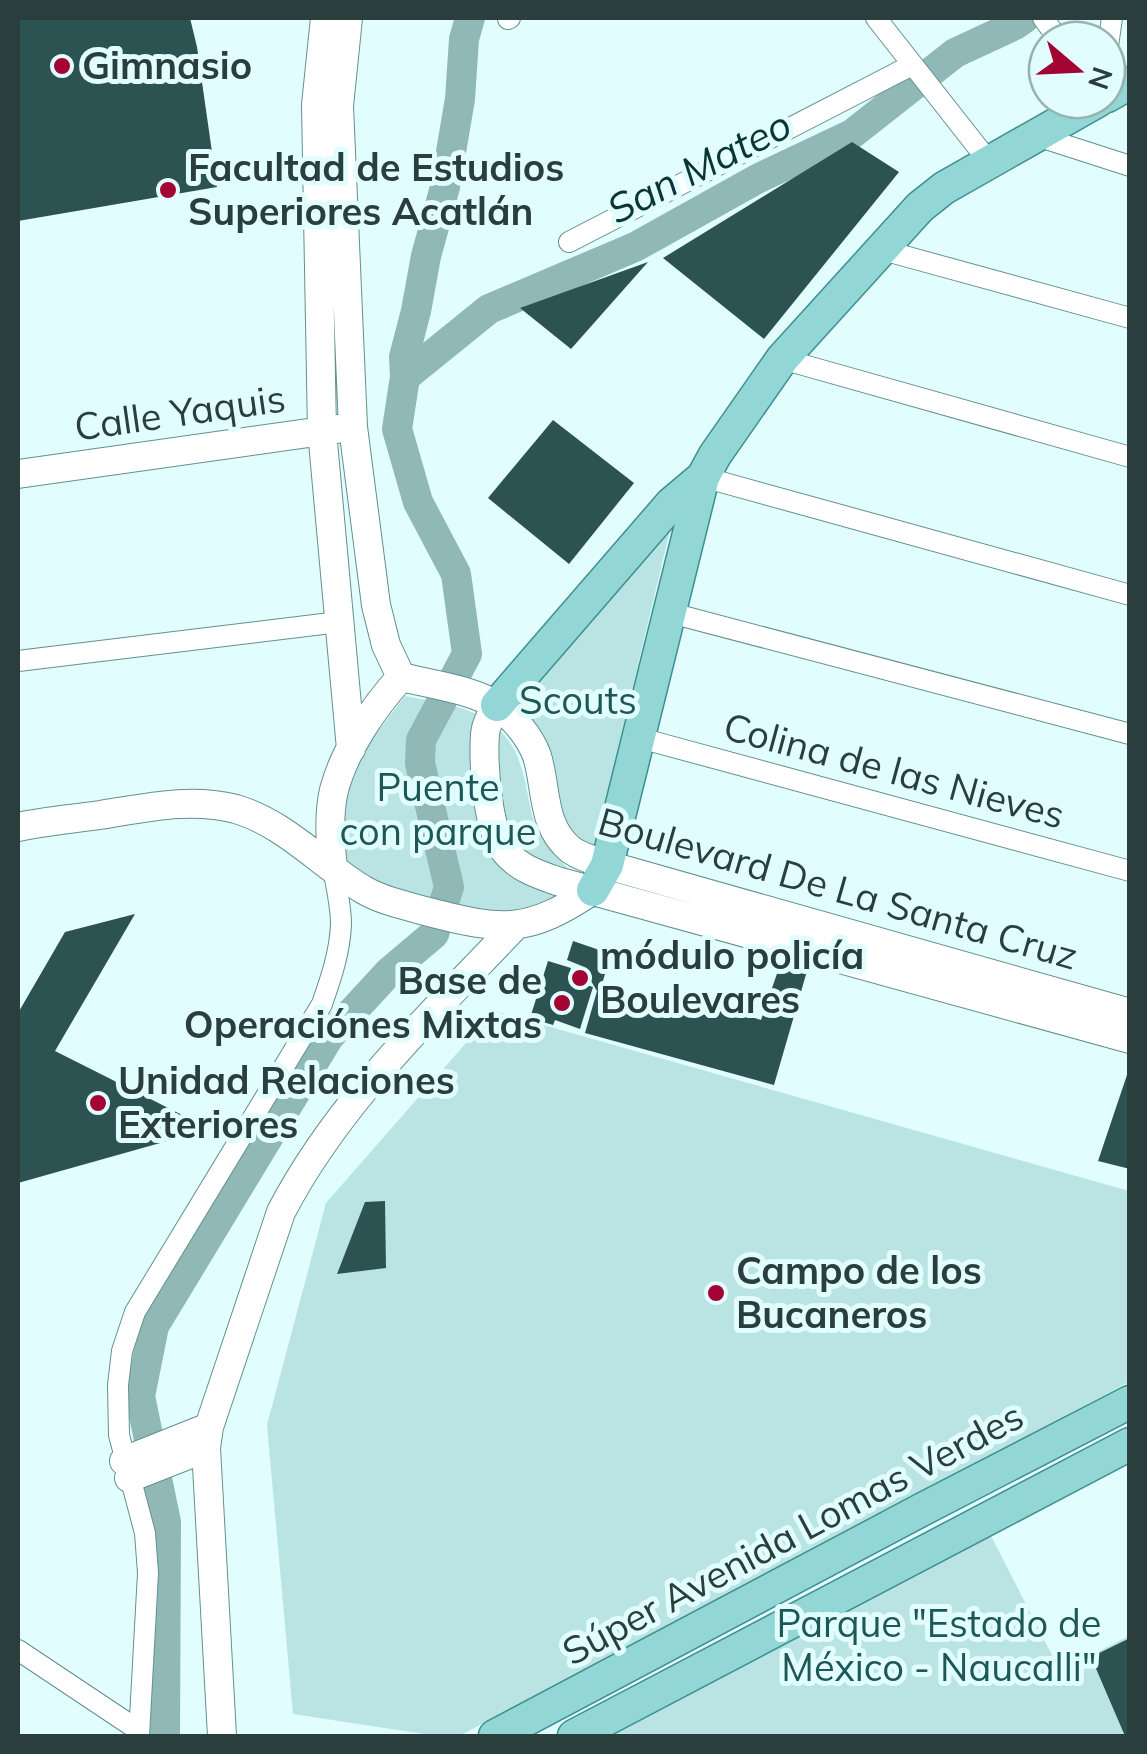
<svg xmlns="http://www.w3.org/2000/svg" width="1147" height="1754" viewBox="0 0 1147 1754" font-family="Mulish,sans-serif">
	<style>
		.green { fill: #bae4e3 }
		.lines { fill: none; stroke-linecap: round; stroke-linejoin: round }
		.river { stroke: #8fb8b7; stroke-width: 30 }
		.building { fill: #2c5252 }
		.street-casing { stroke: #639090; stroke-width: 22 }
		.secondary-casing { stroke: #639090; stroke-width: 30 }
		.primary-casing { stroke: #3f8f8f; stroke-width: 35 }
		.street { stroke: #fff; stroke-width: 20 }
		.secondary { stroke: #fff; stroke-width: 28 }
		.primary { stroke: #92d6d6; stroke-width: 32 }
		.poi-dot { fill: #a30433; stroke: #e1fdfd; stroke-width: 4 }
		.labels { text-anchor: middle; stroke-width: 10; stroke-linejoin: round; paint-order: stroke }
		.poi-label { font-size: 38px; font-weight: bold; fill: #2a3e3e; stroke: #e1fdfd; text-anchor: start }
		.street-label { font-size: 38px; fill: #2a3e3e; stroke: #e1fdfd }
		.park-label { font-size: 38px; fill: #1e5758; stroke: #e1fdfd }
		.water-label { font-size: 40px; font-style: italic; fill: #0b3435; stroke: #e1fdfd }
	</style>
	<rect width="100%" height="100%" fill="#e1fdfd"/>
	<path class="green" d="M674 513 594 850 569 838 512 702Z
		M405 696C457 706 505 710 522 770 529 792 529 817 541 837 549 850 562 861 572 873L557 903 489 920 369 885 340 858 337 819 349 784 368 744Z
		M494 1011 1129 1191V1382L459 1736H437L293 1714 267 1425 326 1203Z
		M983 1520 1060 1671 1129 1636V1736H575Z"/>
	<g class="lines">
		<path class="river" d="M405 377 489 309 635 247 757 179 852 134 955 53 1015 25 1025 18
			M165 1736 166 1522 140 1396 154 1326 329 1037 389 972 434 934 449 887 420 763 421 740 467 654 456 574 418 502 397 429 405 377 404 357 416 311 426 256 445 187 460 99 464 39 470 18"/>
	</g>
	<path class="building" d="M18 18H190L197 47 217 187 18 221Z
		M852 142 899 172 764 339 663 258Z
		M648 262 571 349 520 308Z
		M553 420 634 483 569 564 488 498Z
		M135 914 55 1051 210 1129 18 1183V1013L65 932Z
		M573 941 611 954 602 984 709 1016 713 1005 761 1020 780 965 807 971 774 1085 585 1033 597 991 582 966 567 960Z
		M548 961 571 968 568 979 593 987 580 1029 555 1020 553 1025 530 1018Z
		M1130 1066V1169L1098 1161Z
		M385 1201 386 1268 337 1274 365 1202Z
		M1130 1638V1736H1125L1091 1657Z"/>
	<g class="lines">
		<g class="street-casing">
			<path id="street" d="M876 18 990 163
				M1043 18 1059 40
				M508 19 510 18
				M1107 53 1112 18
				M1037 136 1130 166
				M569 242 912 65
				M879 249 1130 318
				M782 359 1130 457
				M703 477 1130 595
				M671 613 1130 734
				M18 661 339 622
				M640 738 1130 871
				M18 1650 138 1730
				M139 1736 148 1573 145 1533 119 1435 118 1385 122 1351 135 1312 322 1004C331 978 340 952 341 924 341 905 336 886 333 867"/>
		</g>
		<g class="secondary-casing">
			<path id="secondary" d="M325 18 316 105 322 431 351 749
				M348 18 339 106 353 427 376 605 386 645 401 677
				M18 474 337 429
				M401 677C430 684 475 690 499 707 515 719 530 737 537 756 547 788 541 826 571 850 581 857 595 861 607 865L1130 1013
				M497 705C492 714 486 723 485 734 483 762 487 828 504 850 518 868 537 874 557 881L1130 1039
				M18 827C45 821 73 819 100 815 145 808 191 797 236 809 286 824 320 864 364 890 383 901 407 906 429 912 502 931 528 934 593 890
				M333 867C330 842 328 815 334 790 345 749 373 708 401 677
				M124 1461 209 1427
				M129 1478 206 1448
				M222 1736 206 1448 209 1427 281 1212C338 1102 431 1015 515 926"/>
		</g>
		<g class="primary-casing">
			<path id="primary" d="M1107 96 1130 83
				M497 705 671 504 703 477 715 455 782 359 920 207 944 188 1099 100
				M593 890 607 865 703 477
				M495 1736 925 1508 1130 1402
				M574 1736 1130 1444"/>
		</g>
		<use href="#street" class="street"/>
		<use href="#secondary" class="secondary"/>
		<use href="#primary" class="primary"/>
	</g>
	<g class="poi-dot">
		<circle cx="62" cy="66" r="10"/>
		<circle cx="168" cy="190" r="10"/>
		<circle cx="580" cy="978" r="10"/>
		<circle cx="562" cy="1003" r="10"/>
		<circle cx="98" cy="1103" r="10"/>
		<circle cx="716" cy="1293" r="10"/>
	</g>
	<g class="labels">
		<g class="poi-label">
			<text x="82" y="79">Gimnasio</text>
			<text x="188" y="181">Facultad de Estudios<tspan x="188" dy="44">Superiores Acatlán</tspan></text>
			<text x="600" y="969">módulo policía<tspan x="600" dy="44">Boulevares</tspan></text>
			<text x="542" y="994" text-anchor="end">Base de<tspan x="542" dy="44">Operaciónes Mixtas</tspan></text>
			<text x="118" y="1094">Unidad Relaciones<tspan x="118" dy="44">Exteriores</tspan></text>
			<text x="736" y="1284">Campo de los<tspan x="736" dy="44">Bucaneros</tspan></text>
		</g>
		<g class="street-label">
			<text transform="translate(180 413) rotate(-8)" y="13">Calle Yaquis</text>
			<text transform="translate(894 771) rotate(15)" y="13">Colina de las Nieves</text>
			<text transform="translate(838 889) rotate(16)" y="13">Boulevard De La Santa Cruz</text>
			<text transform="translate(793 1534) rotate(-28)" y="13">Súper Avenida Lomas Verdes</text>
		</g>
		<g class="park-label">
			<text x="578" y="714">Scouts</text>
			<text x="438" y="801">Puente<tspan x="438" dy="44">con parque</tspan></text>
			<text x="939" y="1637">Parque "Estado de<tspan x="939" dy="44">México - Naucalli"</tspan></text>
		</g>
		<g class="water-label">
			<text transform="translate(699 167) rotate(-27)" y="14">San Mateo</text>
		</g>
	</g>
	<rect width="1147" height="1754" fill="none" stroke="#2a3e3e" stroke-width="40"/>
	<g transform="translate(1077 70) rotate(109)"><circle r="48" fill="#e1fdfd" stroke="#98b1b1" stroke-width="2.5"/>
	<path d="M0-8L18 38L0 25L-18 38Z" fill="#a30433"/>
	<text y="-15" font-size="28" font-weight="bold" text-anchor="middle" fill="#2a3e3e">N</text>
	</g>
</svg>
